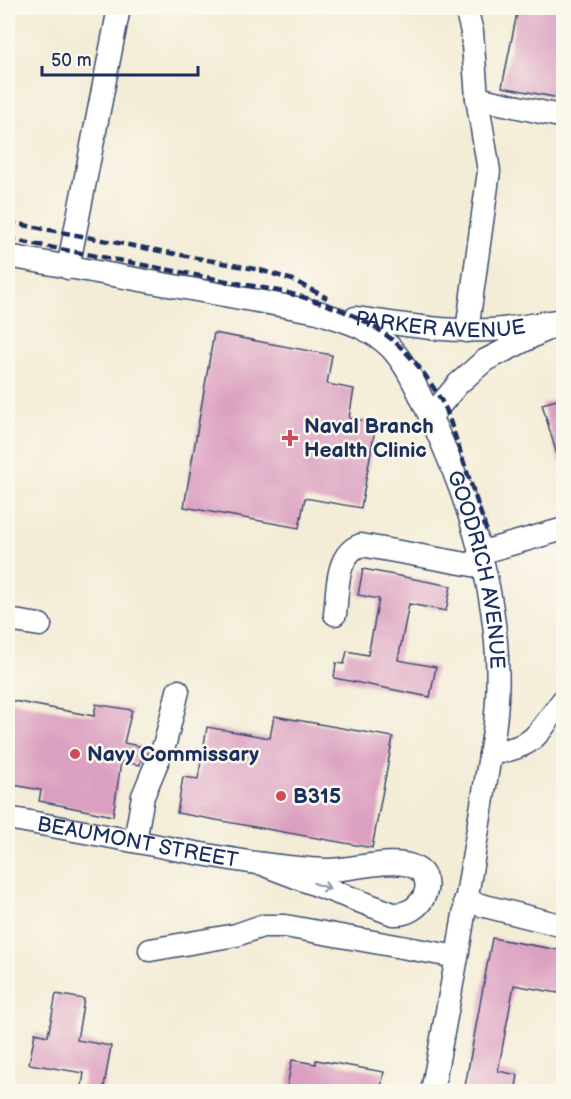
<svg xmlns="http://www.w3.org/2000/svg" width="571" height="1099" viewBox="0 0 571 1099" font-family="'Balsamiq Sans',sans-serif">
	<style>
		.building { fill: #db9fc0 }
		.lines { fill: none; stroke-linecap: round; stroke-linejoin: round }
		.minor-casing { stroke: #3b4b70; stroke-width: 25 }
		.minor { stroke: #fff; stroke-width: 22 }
		.rail { stroke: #1b2f5e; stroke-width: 4.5; stroke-dasharray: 9 4.5; stroke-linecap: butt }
		.oneway { stroke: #8d97ae }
		.poi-dot { fill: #d1495b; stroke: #fbf7ec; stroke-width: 2 }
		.labels { text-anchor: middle; stroke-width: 5; stroke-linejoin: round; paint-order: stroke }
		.street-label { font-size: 21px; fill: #1b2f5e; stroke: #fbf7ec }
		.poi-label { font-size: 21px; font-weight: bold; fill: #1b2f5e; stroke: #fbf7ec; text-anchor: start }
	</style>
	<rect width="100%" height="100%" fill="#fbf7ec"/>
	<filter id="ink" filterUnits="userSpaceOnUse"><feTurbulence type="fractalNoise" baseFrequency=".0167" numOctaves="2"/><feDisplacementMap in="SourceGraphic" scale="12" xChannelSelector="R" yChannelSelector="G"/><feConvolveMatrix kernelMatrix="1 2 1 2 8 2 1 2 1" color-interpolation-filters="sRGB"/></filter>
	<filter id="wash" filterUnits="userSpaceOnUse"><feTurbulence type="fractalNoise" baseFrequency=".008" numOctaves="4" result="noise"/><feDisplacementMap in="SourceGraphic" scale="24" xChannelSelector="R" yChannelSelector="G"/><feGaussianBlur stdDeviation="1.35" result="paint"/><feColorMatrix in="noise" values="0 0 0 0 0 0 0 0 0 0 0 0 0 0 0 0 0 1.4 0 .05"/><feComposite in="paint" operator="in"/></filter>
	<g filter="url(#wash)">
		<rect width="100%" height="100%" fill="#f3ecd6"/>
		<g id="blocks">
			<path class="building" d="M518 8H564V99L502 87Z
				M214 333 332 355 327 384 354 389 349 418 376 423 361 508 305 498 299 528 184 507Z
				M564 398V461L559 462 542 404Z
				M363 569 451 586 446 611 409 604 398 660 436 667 430 697 334 678 336 663 344 664 347 651 368 655 379 599 358 595Z
				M8 700 94 716 96 704 132 710 124 743 144 747 140 765 121 762 113 816 39 801 41 790 8 784Z
				M274 716 393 737 372 848 177 813 183 777 198 779 207 727 270 738Z
				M492 938 564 951V994L514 985 498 1071 518 1075 515 1092H464Z
				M56 994 84 999 77 1040 111 1046 103 1092H81L84 1073 29 1064 35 1033 48 1036Z
				M292 1060 316 1064V1060L384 1072 380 1092H286Z"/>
		</g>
	</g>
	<g filter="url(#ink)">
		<use href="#blocks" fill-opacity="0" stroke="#3b4b70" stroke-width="1.5"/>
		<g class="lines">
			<g class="minor-casing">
				<g id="minor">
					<path d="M466 8 472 32 477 98"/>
					<path id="s1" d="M8 256 318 312C344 321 370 327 390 347 409 367 419 394 431 418 475 512 509 627 494 731L457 957 432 1092"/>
					<path d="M68 268 119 8"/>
					<path id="s2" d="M355 318C399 324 444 332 489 330 514 329 539 323 564 320"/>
					<path d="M467 331 489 171 477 98 564 117"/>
					<path d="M430 417 458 384 484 361 549 328"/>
					<path d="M479 553 564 529"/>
					<path d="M335 614C338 591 335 554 361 545L483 567"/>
					<path d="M8 620 40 625"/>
					<path d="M490 754C540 745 535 735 564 699"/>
					<path id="s3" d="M8 818C63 828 119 838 174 849 225 858 276 868 328 870 351 870 395 857 414 867 440 880 422 916 393 914L267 866"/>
					<path d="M135 841 143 796 165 743 178 691"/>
					<path d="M465 901 564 926"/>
					<path d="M150 950 236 935 262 926H285L457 957"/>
				</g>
			</g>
			<use href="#minor" class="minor"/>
			<path class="rail" d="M8 202H14
				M8 222 260 270 293 280 327 298
				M8 239 284 292C364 313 406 335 446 409L488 535"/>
		</g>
		<defs><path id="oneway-shaft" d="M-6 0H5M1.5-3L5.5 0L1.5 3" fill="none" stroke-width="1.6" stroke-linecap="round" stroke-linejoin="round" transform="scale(1.5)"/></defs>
		<use class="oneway" href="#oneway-shaft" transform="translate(322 886) rotate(20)"/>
	</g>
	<g class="poi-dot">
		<path d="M287 429h6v6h6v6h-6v6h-6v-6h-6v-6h6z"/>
		<circle cx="75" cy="754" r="6"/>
		<circle cx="281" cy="796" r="6"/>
	</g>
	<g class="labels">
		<g class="street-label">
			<text dy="7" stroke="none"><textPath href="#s2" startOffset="86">PARKER AVENUE</textPath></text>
			<text dy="7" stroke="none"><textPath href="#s1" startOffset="638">GOODRICH AVENUE</textPath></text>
			<text dy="7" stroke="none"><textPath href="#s3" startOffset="132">BEAUMONT STREET</textPath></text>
		</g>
		<g class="poi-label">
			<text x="304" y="433">Naval Branch<tspan x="304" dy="24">Health Clinic</tspan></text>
			<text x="87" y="761">Navy Commissary</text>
			<text x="293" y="803">B315</text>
		</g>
	</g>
	<rect width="571" height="1099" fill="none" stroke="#fbf7ec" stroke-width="30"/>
	<path d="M42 66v9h156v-9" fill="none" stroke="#1b2f5e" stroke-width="3"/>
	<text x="51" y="66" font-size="18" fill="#1b2f5e" stroke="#fbf7ec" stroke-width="4.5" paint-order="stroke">50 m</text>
</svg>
